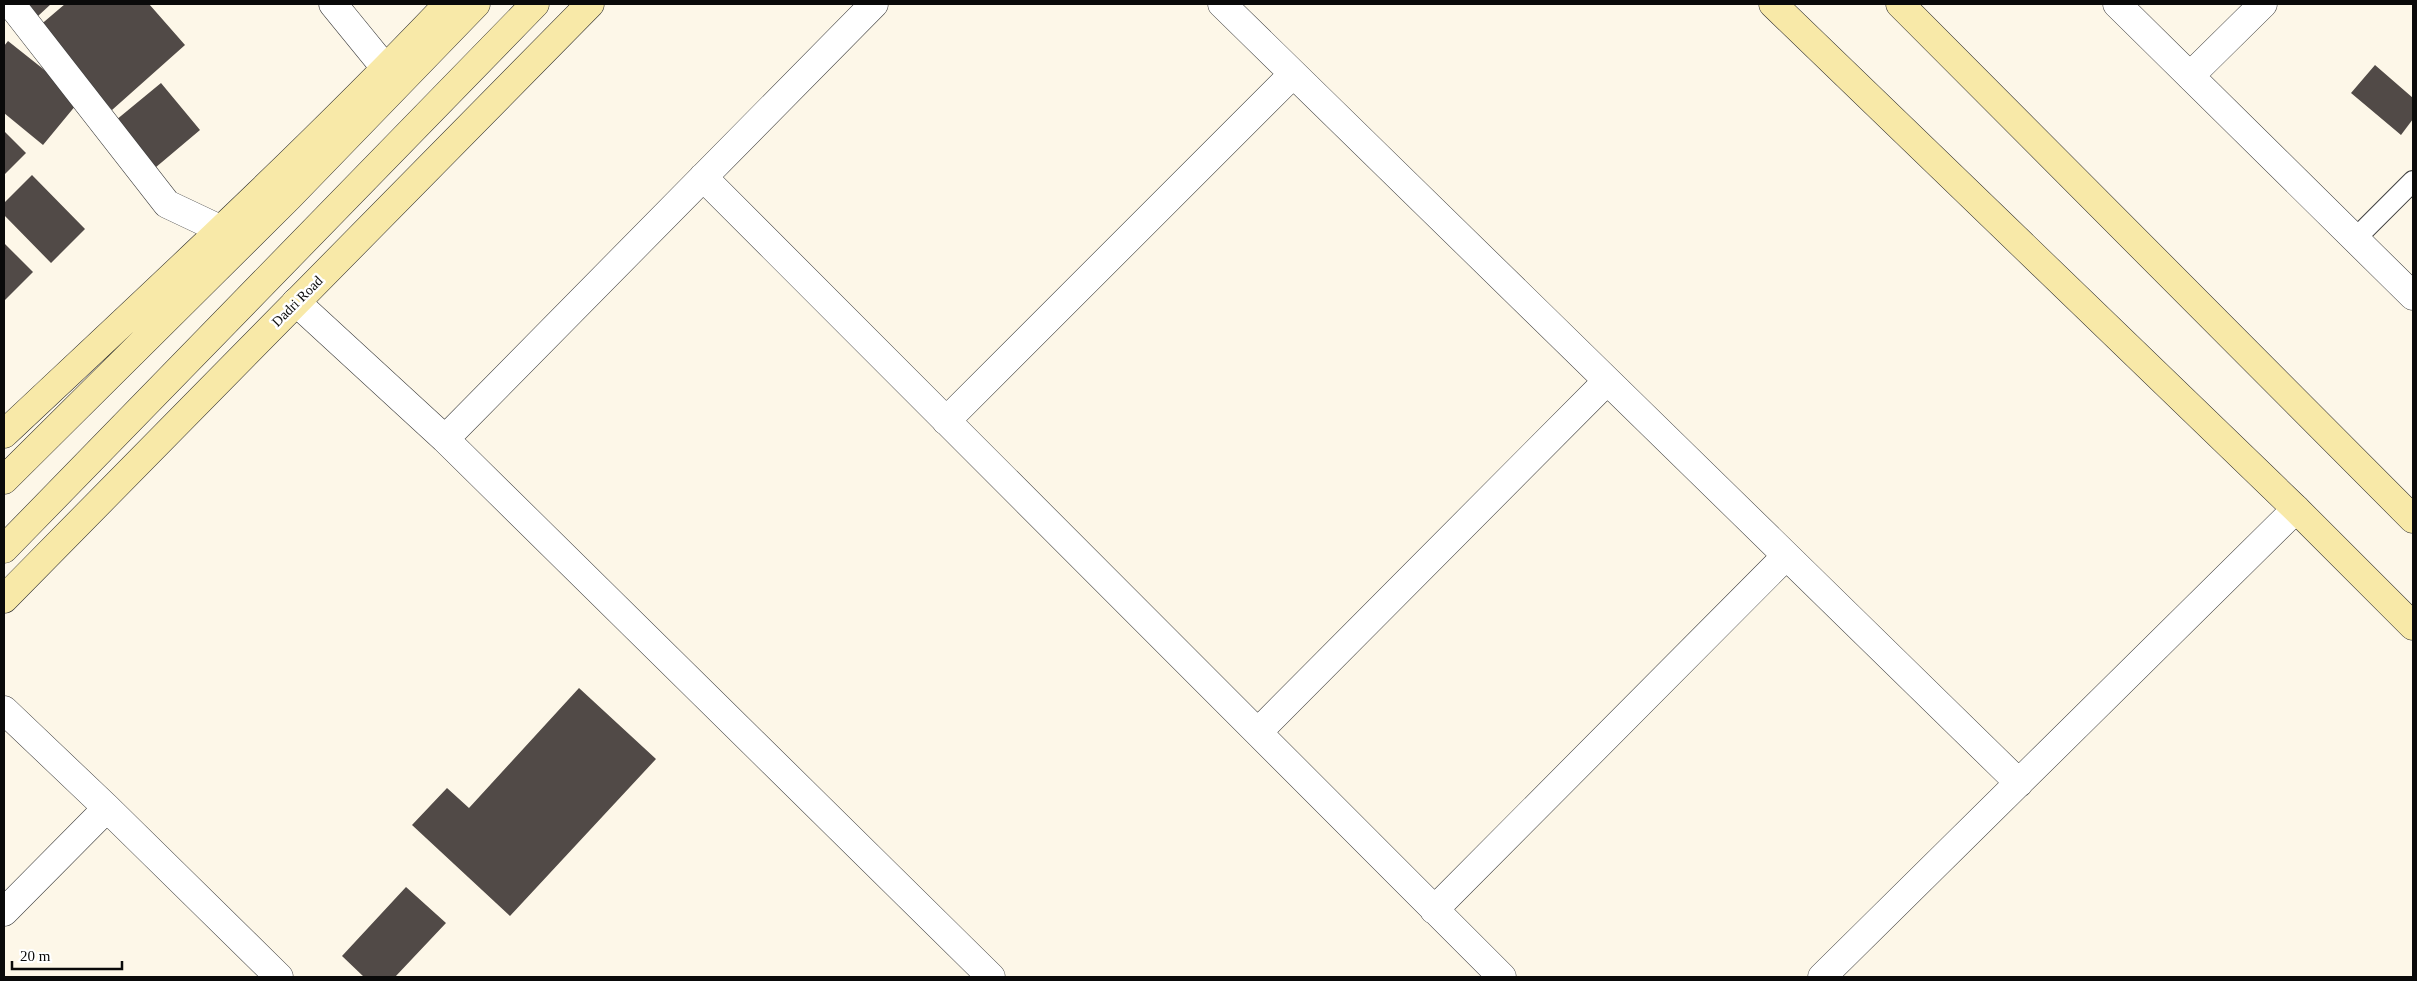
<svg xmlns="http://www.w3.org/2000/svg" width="2417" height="981" viewBox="0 0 2417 981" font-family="'Times New Roman',serif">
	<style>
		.building { fill: #514a47 }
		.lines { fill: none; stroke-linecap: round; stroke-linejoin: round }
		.lane-casing { stroke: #3d3d3d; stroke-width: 22 }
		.street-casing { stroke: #3d3d3d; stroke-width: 29 }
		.secondary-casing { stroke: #2c2c2c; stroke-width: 29 }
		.lane { stroke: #fff; stroke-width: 20 }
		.street { stroke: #fff; stroke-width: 28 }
		.secondary { stroke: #f8e9a8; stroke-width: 28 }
		.labels { text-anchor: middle; stroke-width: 5; stroke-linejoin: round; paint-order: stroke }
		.street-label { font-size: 14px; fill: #0a0a0a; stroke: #fff }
	</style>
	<rect width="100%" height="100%" fill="#fdf7e8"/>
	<path class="building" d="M28 4H51L38 16Z
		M65 4H149L185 45 112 110 38 27Z
		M8 41 81 99 43 145 4 113V46Z
		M2375 65 2413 98V119L2401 135 2351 93Z
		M161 83 200 130 149 173 110 125Z
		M4 131 26 153 4 175Z
		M32 175 85 229 51 263 4 215V203Z
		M4 243 33 272 5 300 4 298Z
		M579 688 656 759 510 916 412 825 447 788 469 808Z
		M406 887 446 923 395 977H364L342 956Z"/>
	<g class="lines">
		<g class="lane-casing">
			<path id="lane" d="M2355 239 2413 181"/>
		</g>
		<g class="street-casing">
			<path id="street" d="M11 4 167 204 222 230
				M333 4 386 69
				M1222 4 2019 783
				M2117 4 2413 296
				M2190 76 2263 4
				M703 177 1502 977
				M296 302 445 439 991 977
				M946 421 1293 74
				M445 439 874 4
				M4 710 107 808 279 977
				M1258 732 1607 381
				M1434 910 1786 556
				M4 912 107 808
				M1822 977 2296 509"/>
		</g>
		<g class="secondary-casing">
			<path id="secondary" d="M1773 4 2296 509 2413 626
				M1900 4 2413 519
				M4 434C154 293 306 153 448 4
				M4 480 289 197 476 4
				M4 549 535 4
				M4 599 590 4"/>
		</g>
		<use href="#lane" class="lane"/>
		<use href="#street" class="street"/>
		<use href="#secondary" class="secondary"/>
	</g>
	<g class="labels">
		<g class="street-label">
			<text transform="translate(297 301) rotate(-45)" y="5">Dadri Road</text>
		</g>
	</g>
	<rect width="2417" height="981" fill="none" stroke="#0a0a0a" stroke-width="10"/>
	<path d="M12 961v8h110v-8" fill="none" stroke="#0a0a0a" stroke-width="2.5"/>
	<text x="20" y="961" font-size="15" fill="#0a0a0a" stroke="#ffffff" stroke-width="4" paint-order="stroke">20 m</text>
</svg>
